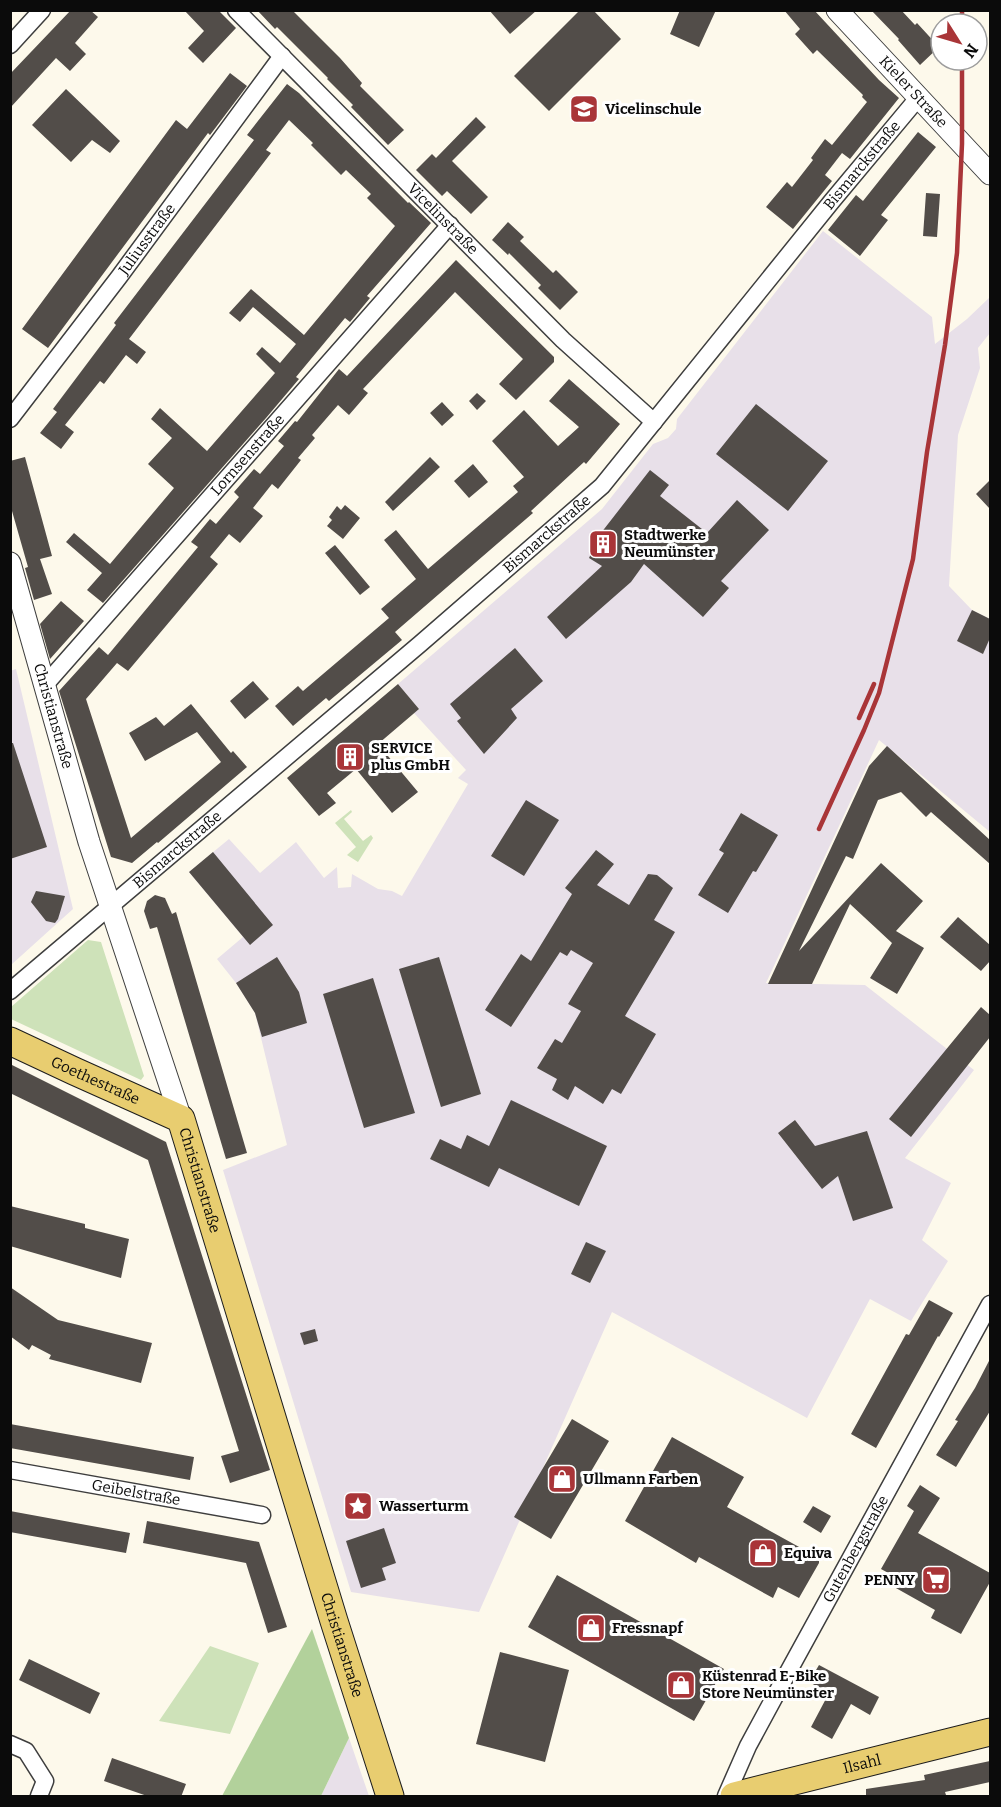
<svg xmlns="http://www.w3.org/2000/svg" width="1001" height="1807" viewBox="0 0 1001 1807" font-family="Bitter,serif">
	<style>
		.industrial { fill: #e8e0e9 }
		.green { fill: #cee2b9 }
		.forest { fill: #b2d19b }
		.building { fill: #524d49 }
		.lines { fill: none; stroke-linecap: round; stroke-linejoin: round }
		.minor-casing { stroke: #3e3e3e; stroke-width: 19 }
		.tertiary-casing { stroke: #3e3e3e; stroke-width: 23 }
		.primary-casing { stroke: #1c1c1c; stroke-width: 29 }
		.minor { stroke: #fff; stroke-width: 16 }
		.tertiary { stroke: #fff; stroke-width: 21 }
		.primary { stroke: #e8cd70; stroke-width: 27 }
		.rail { stroke: #a93538; stroke-width: 4.5 }
		.labels { text-anchor: middle; stroke-width: 6; stroke-linejoin: round; paint-order: stroke }
		.street-label { font-size: 15px; fill: #0b0b0b; stroke: #fff }
		.poi-label { font-size: 15px; font-weight: bold; fill: #0b0b0b; stroke: #fff; text-anchor: start }
	</style>
	<rect width="100%" height="100%" fill="#fdf9eb"/>
	<path class="industrial" d="M823 231 932 317 935 344 967 319 990 297V333L978 348 980 368 958 435 949 586 972 610 990 619V832L879 740 766 983 865 985 974 1070 905 1158 951 1183 922 1240 948 1261 911 1321 870 1299 807 1418 612 1312 479 1612 351 1592 223 1170 287 1145 255 1013 236 983 217 959 243 937 189 872 229 839 260 873 296 842 324 878 337 867 338 888 351 887 352 874 378 889 392 891 402 896 468 784 458 778 466 770 414 713 419 709 398 684 602 509 653 444 668 438 676 429 677 419Z
		M16 669 73 909 11 965 10 671Z
		M349 1738 369 1796H321Z"/>
	<path class="green" d="M351 810 352 812 344 819 363 841 371 835 373 838 358 862 347 855 356 847 335 823Z
		M88 940 101 942 144 1076 141 1080 11 1019V1007Z
		M210 1646 259 1663 230 1734 159 1721Z"/>
	<path class="forest" d="M312 1629 349 1738 321 1796H222Z"/>
	<path class="building" d="M71 10H90L98 17 75 43 86 54 70 71 56 58 10 108V74Z
		M184 10H218L236 28 203 63 188 48 204 31Z
		M257 10H292L340 58 362 83 360 86 404 130 388 145 351 107 353 105 327 79 328 78 277 27 275 29Z
		M489 10H537L510 34Z
		M580 10H593L621 39 549 111 514 76Z
		M680 10H716L699 47 670 34Z
		M784 10H814L879 80 899 98 850 159 842 153 825 175 832 181 793 229 766 207 787 182 792 187 813 160 811 158 825 139 832 145 867 102 862 97 863 95 817 50 813 54 795 34 800 29Z
		M871 10H901L915 25 917 23 939 47 920 65 898 40 899 39Z
		M230 73 247 86 210 135 208 133 48 348 22 329 176 120 187 129Z
		M287 84 299 93 408 203 409 202 431 223 367 296 370 298 350 322 345 318 296 377 299 379 266 418 103 603 87 590 102 573 66 542 74 533 110 564 174 488 148 464 172 438 151 419 160 408 207 451 275 373 256 354 262 347 280 363 296 344 253 307 240 322 229 313 251 289 304 335 395 226 367 198 371 194 346 170 341 175 311 145 313 143 289 120 266 150 271 153 129 339 146 352 137 364 126 355 104 384 100 381 65 425 74 432 61 449 40 433 57 412 53 409 116 325 114 323 254 140 247 135Z
		M66 89 120 141 110 153 92 140 71 162 32 125Z
		M476 117 486 127 452 161 488 197 471 214 447 191 442 196 416 170 432 154 436 158Z
		M918 132 936 147 881 215 888 220 860 256 828 230 856 195 863 201Z
		M926 193 940 194 937 237 923 236Z
		M508 222 524 237 520 241 553 273 556 270 578 292 560 310 538 288 541 285 509 253 508 255 492 240Z
		M456 260 554 357V362L516 400 499 384 523 359 455 292 363 389 368 393 349 415 338 405 312 435 315 438 298 458 301 460 278 489 272 484 253 508 263 516 240 543 229 534 210 557 218 564 128 671 117 663 86 699 131 838 221 762 197 732 145 761 129 733 156 717 164 726 191 704 231 753 233 751 247 767 158 843 157 842 132 863 111 857 59 691 99 647 108 655 198 547 191 542 210 519 216 524 239 497 234 492 254 469 260 474 284 446 278 441 295 421 297 422 339 369 347 376Z
		M569 379 620 424 586 464 584 462 531 511 533 513 395 632 402 640 329 701 326 698 293 726 275 706 298 686 303 691 389 618 381 609 416 579 384 540 396 530 428 569 518 492 513 486 524 477 492 441 524 410 558 446 579 427 549 401Z
		M477 393 486 401 477 410 469 401Z
		M442 402 454 415 442 426 430 413Z
		M756 404 828 461 788 511 716 454Z
		M25 457 52 556 40 559 52 594 34 600 25 568 28 567 10 504V461Z
		M430 457 440 467 393 511 385 502Z
		M473 464 488 482 469 498 454 481Z
		M650 470 669 485 660 496 707 533 737 500 769 530 721 581 729 588 703 617 644 564 631 582 566 639 547 617 602 566 589 558 601 533Z
		M990 480V509L976 494Z
		M345 505 360 518 343 539 327 526 332 520 329 517 337 506 341 510Z
		M335 545 370 587 360 595 325 553Z
		M61 601 84 621 50 659 40 624Z
		M972 610 990 619V638L983 654 957 641Z
		M515 648 543 681 511 709 517 718 484 754 457 721 461 718 450 704Z
		M253 681 269 699 245 719 230 701Z
		M398 684 419 709 378 744 418 792 392 813 356 769 327 793 336 803 319 816 287 778Z
		M10 743H13L47 847 10 859Z
		M887 746 990 840V864L931 812 926 817 901 792 878 800 853 859 846 856 799 951 881 863 923 901 896 931 924 948 897 994 870 978 892 943 850 904 812 984H768L869 766Z
		M526 800 559 820 524 876 491 856Z
		M741 813 778 835 756 872 753 871 728 913 698 895 724 853 719 850Z
		M596 850 614 864 597 885 629 905 648 874 657 875 673 888 654 920 675 932 625 1016 656 1034 621 1094 612 1089 603 1104 575 1086 568 1100 552 1090 557 1079 537 1068 555 1039 562 1043 581 1011 568 1004 593 963 571 950 567 956 560 952 511 1027 485 1010 521 954 531 961 572 894 565 888Z
		M213 852 273 925 250 945 189 872Z
		M36 891 65 896 58 919 55 923 46 921 31 902Z
		M155 895 165 898 172 914 176 912 247 1153 226 1159 157 927 150 929 144 911 147 901Z
		M958 917 990 945V961L981 971 940 937Z
		M277 957 299 992 307 1023 262 1037 255 1013 236 983Z
		M439 957 481 1094 441 1107 399 969Z
		M373 978 415 1113 364 1128 323 994Z
		M981 1007 990 1015V1037L911 1137 889 1119Z
		M10 1064 166 1142 270 1470 230 1483 221 1456 239 1451 148 1160 10 1093Z
		M511 1100 607 1146 579 1206 499 1168 489 1187 430 1159 440 1139 461 1149 467 1135 489 1146Z
		M795 1120 815 1146 867 1131 893 1208 853 1221 838 1176 822 1189 778 1133Z
		M10 1206 85 1224V1228L129 1239 121 1278 10 1246Z
		M586 1242 606 1251 590 1283 571 1274Z
		M10 1287 58 1320 152 1343 141 1383 49 1359 51 1355 32 1345 29 1350 10 1336Z
		M929 1300 953 1313 939 1337 938 1336 876 1448 851 1434 906 1334 909 1335Z
		M315 1329 318 1341 304 1345 300 1333Z
		M990 1359V1411L956 1467 936 1455 958 1421 955 1420 975 1388Z
		M572 1419 609 1441 551 1539 514 1517Z
		M10 1424 194 1457 190 1480 10 1448Z
		M672 1437 744 1477 727 1507 819 1558V1563L799 1598 778 1587 773 1598 699 1557 696 1563 625 1521Z
		M920 1485 940 1498 918 1533 990 1573V1582L961 1634 931 1618 935 1610 887 1583 892 1575 881 1569 914 1511 907 1506Z
		M813 1506 831 1516 821 1533 803 1522Z
		M10 1511 130 1533 126 1553 10 1532Z
		M147 1521 259 1542 287 1627 268 1633 246 1563 143 1543Z
		M384 1528 396 1563 382 1568 386 1580 361 1588 346 1541Z
		M557 1575 724 1669 694 1721 528 1627Z
		M500 1652 569 1670 545 1762 476 1744Z
		M29 1659 100 1693 90 1714 19 1680Z
		M819 1665 879 1697 870 1715 851 1704 832 1739 811 1727 829 1693 809 1682Z
		M112 1758 186 1784 181 1797H150L104 1781Z
		M990 1761V1782L945 1792 946 1795 866 1797V1789L925 1780 924 1775Z"/>
	<g class="lines">
		<g class="minor-casing">
			<g id="minor">
				<path id="s1" d="M236 10 563 340 654 422"/>
				<path d="M10 45 42 10"/>
				<path id="s2" d="M10 419 119 277 282 56"/>
				<path id="s3" d="M44 686 450 225"/>
				<path id="s4" d="M10 991 420 644 602 486 832 201 918 98"/>
				<path id="s5" d="M10 1470 262 1515"/>
				<path d="M10 1744 26 1751 45 1781 39 1796"/>
				<path id="s6" d="M726 1796 748 1746 781 1685 990 1304"/>
			</g>
		</g>
		<g class="tertiary-casing">
			<g id="tertiary">
				<path id="s7" d="M837 10 990 174"/>
				<path id="s8" d="M10 563 89 842 181 1119"/>
			</g>
		</g>
		<g class="primary-casing">
			<g id="primary">
				<path id="s9" d="M10 1041 74 1071 181 1119 334 1621 390 1796"/>
				<path id="s10" d="M734 1796 990 1732"/>
			</g>
		</g>
		<use href="#minor" class="minor"/>
		<use href="#tertiary" class="tertiary"/>
		<use href="#primary" class="primary"/>
		<path class="rail" d="M962 10V24
			M859 718 874 684
			M819 829 864 730 879 693 913 559 927 452 945 345 957 253 962 144V60"/>
	</g>
	<defs>
		<g id="school-square" transform="scale(1.5)"><rect x="-9" y="-9" width="18" height="18" rx="4" fill="#a93538" stroke="#fff"/><path d="M0-5L7-2L0 1L-7-2ZM-4 1L0 2.5L4 1V4Q0 6-4 4Z" fill="#fff"/></g>
		<g id="building-square" transform="scale(1.5)"><rect x="-9" y="-9" width="18" height="18" rx="4" fill="#a93538" stroke="#fff"/><path d="M-4-6H4V6H1V3H-1V6H-4ZM-2.5-4.3h1.7v1.8h-1.7ZM.8-4.3h1.7v1.8H.8ZM-2.5-1h1.7V.8h-1.7ZM.8-1h1.7V.8H.8Z" fill="#fff"/></g>
		<g id="shop-square" transform="scale(1.5)"><rect x="-9" y="-9" width="18" height="18" rx="4" fill="#a93538" stroke="#fff"/><path d="M-5-2.5h2.3a2.7 3.5 0 0 1 5.4 0H5L5.5 6h-11ZM-1.5-2.5h3a1.5 2.3 0 0 0-3 0Z" fill="#fff"/></g>
		<g id="sight-square" transform="scale(1.5)"><rect x="-9" y="-9" width="18" height="18" rx="4" fill="#a93538" stroke="#fff"/><path d="M0-6L1.8-2.2L6-1.7L2.9 1.2L3.7 5.4L0 3.3L-3.7 5.4L-2.9 1.2L-6-1.7L-1.8-2.2Z" fill="#fff"/></g>
		<g id="supermarket-square" transform="scale(1.5)"><rect x="-9" y="-9" width="18" height="18" rx="4" fill="#a93538" stroke="#fff"/><path d="M-6-5.5h2.5l.6 2H6L4.5 2H-2.5L-4.4-4H-6ZM-1.5 3.2a1.3 1.3 0 1 0 .1 0ZM3 3.2a1.3 1.3 0 1 0 .1 0Z" fill="#fff"/></g>
	</defs>
	<g fill-rule="evenodd">
		<use href="#school-square" x="584" y="109"/>
		<use href="#building-square" x="603" y="544"/>
		<use href="#building-square" x="350" y="757"/>
		<use href="#shop-square" x="562" y="1479"/>
		<use href="#sight-square" x="358" y="1506"/>
		<use href="#shop-square" x="763" y="1553"/>
		<use href="#supermarket-square" x="936" y="1580"/>
		<use href="#shop-square" x="591" y="1628"/>
		<use href="#shop-square" x="681" y="1685"/>
	</g>
	<g class="labels">
		<g class="street-label">
			<text dy="5" stroke="none"><textPath href="#s7" startOffset="112">Kieler Straße</textPath></text>
			<text dy="5" stroke="none"><textPath href="#s4" startOffset="1191">Bismarckstraße</textPath></text>
			<text dy="5" stroke="none"><textPath href="#s1" startOffset="294">Vicelinstraße</textPath></text>
			<text dy="5" stroke="none"><textPath href="#s2" startOffset="226">Juliusstraße</textPath></text>
			<text dy="5" stroke="none"><textPath href="#s3" startOffset="308">Lornsenstraße</textPath></text>
			<text dy="5" stroke="none"><textPath href="#s4" startOffset="705">Bismarckstraße</textPath></text>
			<text dy="5" stroke="none"><textPath href="#s8" startOffset="159">Christianstraße</textPath></text>
			<text dy="5" stroke="none"><textPath href="#s4" startOffset="219">Bismarckstraße</textPath></text>
			<text dy="5" stroke="none"><textPath href="#s9" startOffset="94">Goethestraße</textPath></text>
			<text dy="5" stroke="none"><textPath href="#s9" startOffset="252">Christianstraße</textPath></text>
			<text dy="5" stroke="none"><textPath href="#s5" startOffset="128">Geibelstraße</textPath></text>
			<text dy="5" stroke="none"><textPath href="#s6" startOffset="279">Gutenbergstraße</textPath></text>
			<text dy="5" stroke="none"><textPath href="#s9" startOffset="738">Christianstraße</textPath></text>
			<text dy="5" stroke="none"><textPath href="#s10" startOffset="132">Ilsahl</textPath></text>
		</g>
		<g class="poi-label">
			<text x="605" y="114">Vicelinschule</text>
			<text x="624" y="540">Stadtwerke<tspan x="624" dy="17">Neumünster</tspan></text>
			<text x="371" y="753">SERVICE<tspan x="371" dy="17">plus GmbH</tspan></text>
			<text x="583" y="1484">Ullmann Farben</text>
			<text x="379" y="1511">Wasserturm</text>
			<text x="784" y="1558">Equiva</text>
			<text x="915" y="1585" text-anchor="end">PENNY</text>
			<text x="612" y="1633">Fressnapf</text>
			<text x="702" y="1681">Küstenrad E-Bike<tspan x="702" dy="17">Store Neumünster</tspan></text>
		</g>
	</g>
	<rect width="1001" height="1807" fill="none" stroke="#0b0b0b" stroke-width="24"/>
	<g transform="translate(959 42) rotate(127)"><circle r="28" fill="#ffffff" stroke="#9d9d9d" stroke-width="1.5"/>
	<path d="M0-4.5L10 22L0 15L-10 22Z" fill="#a93538"/>
	<text y="-9" font-size="16" font-weight="bold" text-anchor="middle" fill="#0b0b0b">N</text>
	</g>
</svg>
